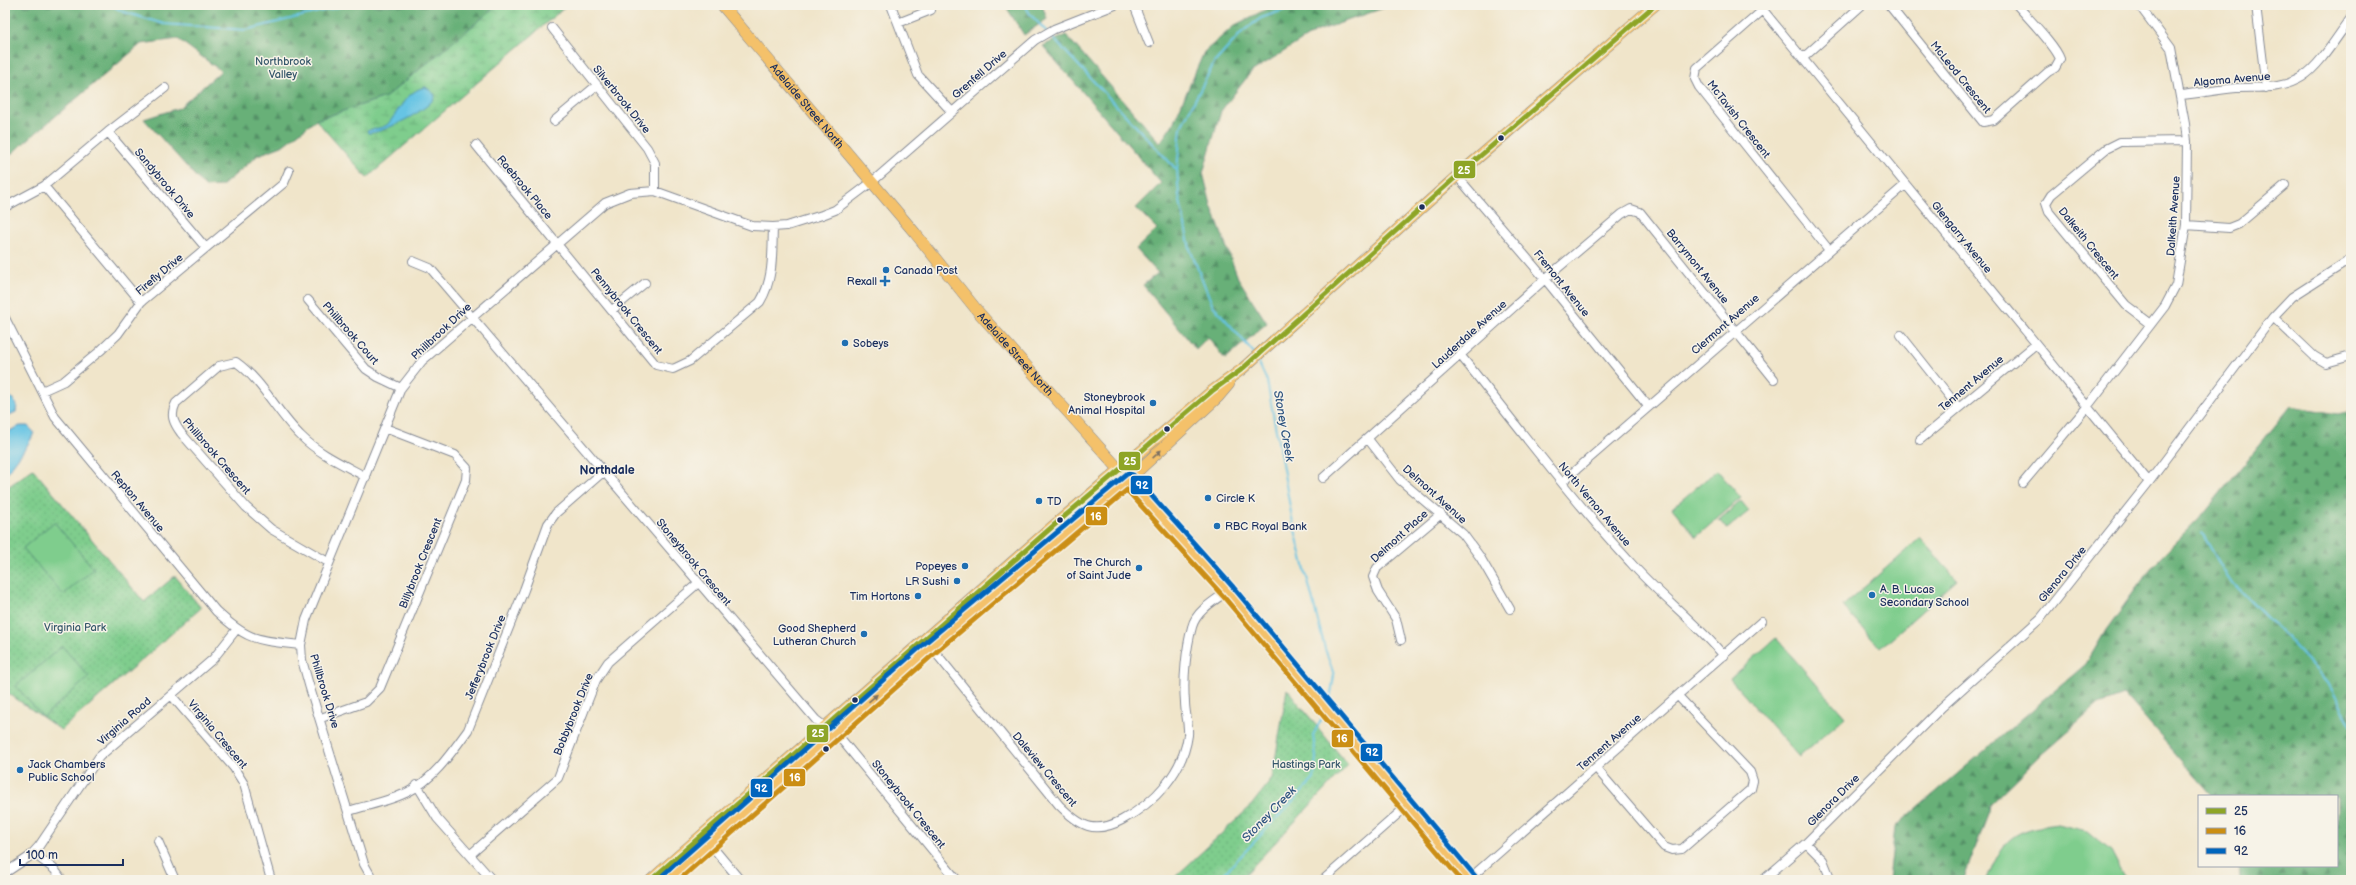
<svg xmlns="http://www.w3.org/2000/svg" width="2356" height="885" viewBox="0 0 2356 885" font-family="'Balsamiq Sans',sans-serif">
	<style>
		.grass { fill: url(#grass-dots); stroke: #4d7e76 }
		.forest { fill: url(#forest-firs); stroke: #41706b }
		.wetland { fill: url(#wetland-marsh); stroke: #4d7e76 }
		.garden { fill: #7fcd8d; stroke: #4d7e76 }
		.water { fill: #66c4e4; stroke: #407aa1 }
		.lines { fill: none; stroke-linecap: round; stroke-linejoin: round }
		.stream { stroke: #66c4e4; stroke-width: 2 }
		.minor-casing { stroke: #868a94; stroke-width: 10 }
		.major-casing { stroke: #868a94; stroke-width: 12 }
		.minor { stroke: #fff; stroke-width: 8 }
		.major { stroke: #f4c16a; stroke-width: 11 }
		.bus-1-casing { stroke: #f7f3e8; stroke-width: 8 }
		.bus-2-casing { stroke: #f7f3e8; stroke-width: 8 }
		.bus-3-casing { stroke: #f7f3e8; stroke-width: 8 }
		.bus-1 { stroke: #8ea526; stroke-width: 5 }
		.bus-2 { stroke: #cb8e13; stroke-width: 5 }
		.bus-3 { stroke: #0065bd; stroke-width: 5 }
		.oneway { fill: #7d7163 }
		.bus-dot { fill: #1b2f5e; stroke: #f7f3e8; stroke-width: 1.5 }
		.poi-dot { fill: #1f6fb2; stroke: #f7f3e8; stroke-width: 1.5 }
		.labels { text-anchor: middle; stroke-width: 3; stroke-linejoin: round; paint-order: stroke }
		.park-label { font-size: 11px; fill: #34566a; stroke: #f7f3e8 }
		.street-label { font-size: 11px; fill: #1b2f5e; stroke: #f7f3e8 }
		.poi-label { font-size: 11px; fill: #1b2f5e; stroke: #f7f3e8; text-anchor: start }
		.water-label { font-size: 12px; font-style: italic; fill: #2e5480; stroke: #f7f3e8 }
		.neighbourhood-label { font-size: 12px; font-weight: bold; fill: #1b2f5e; stroke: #f7f3e8 }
		.line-badge { stroke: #f7f3e8; stroke-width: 1.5 }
		.badge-label { font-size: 11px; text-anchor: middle; font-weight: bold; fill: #fff }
	</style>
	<defs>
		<pattern id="grass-dots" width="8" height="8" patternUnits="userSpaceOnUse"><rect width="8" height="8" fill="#7fcd8d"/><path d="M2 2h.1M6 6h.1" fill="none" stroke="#6db07c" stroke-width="1.8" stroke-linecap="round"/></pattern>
		<pattern id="forest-firs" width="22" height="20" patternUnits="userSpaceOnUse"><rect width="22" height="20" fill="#67b078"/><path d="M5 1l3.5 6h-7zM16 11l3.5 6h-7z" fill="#549066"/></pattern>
		<pattern id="wetland-marsh" width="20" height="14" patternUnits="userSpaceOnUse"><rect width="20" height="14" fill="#7fcd8d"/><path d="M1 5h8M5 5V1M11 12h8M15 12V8" fill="none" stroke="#6db07c"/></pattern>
	</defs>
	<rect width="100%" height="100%" fill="#f7f3e8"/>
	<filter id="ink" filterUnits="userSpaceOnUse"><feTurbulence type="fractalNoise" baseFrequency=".025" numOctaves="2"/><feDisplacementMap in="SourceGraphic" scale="8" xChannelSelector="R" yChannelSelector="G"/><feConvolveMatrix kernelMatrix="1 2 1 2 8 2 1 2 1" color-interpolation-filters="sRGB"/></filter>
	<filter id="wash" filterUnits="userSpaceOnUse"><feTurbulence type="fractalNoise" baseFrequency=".012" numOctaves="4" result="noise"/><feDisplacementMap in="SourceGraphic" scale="16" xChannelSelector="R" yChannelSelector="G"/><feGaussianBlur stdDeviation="0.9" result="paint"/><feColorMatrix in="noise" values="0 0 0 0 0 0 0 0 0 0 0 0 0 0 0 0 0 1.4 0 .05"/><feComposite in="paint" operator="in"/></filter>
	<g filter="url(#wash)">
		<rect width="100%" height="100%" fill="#f0e5ca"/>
		<path class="grass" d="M33 469 144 602 175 576 201 608 61 730 5 691V489Z
			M1287 689 1348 765 1240 880H1172L1250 807 1272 779Z"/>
		<path class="forest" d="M5 5H498L386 97 316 120 282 146 258 155 222 186 205 187 144 119 179 108 221 71 178 39 141 44 5 159Z
			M1005 5H1042L1047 19 1024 35Z
			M1275 5H1392L1315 32 1251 72 1221 111 1203 173 1211 205 1238 278 1267 323 1225 359 1208 337 1196 349 1143 285 1158 273 1136 249 1157 229 1136 208 1161 183 1043 46 1066 35 1160 143 1173 124 1204 52 1235 25Z
			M2291 406 2338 414 2351 411V880H2240L2239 866H2337V796H2213L2124 695 2099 704 2043 753 1990 805 1989 812 1963 880H1889L1895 827 2086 664 2106 630 2154 564 2199 519Z"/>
		<path class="wetland" d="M498 5H567L367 178 316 120 386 97Z"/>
		<path class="garden" d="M1717 470 1741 498 1696 537 1672 508Z
			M1741 501 1749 511 1727 529 1719 520Z
			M54 522 94 569 63 595 23 548Z
			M1920 538 1957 580 1880 648 1843 606Z
			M1776 638 1845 717 1799 757 1730 679Z
			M62 646 89 677 43 717 16 686Z
			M2058 824 2087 831 2111 851 2126 880H1987C2004 837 2012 830 2058 824Z"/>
		<path class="water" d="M426 87 435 95C435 107 382 134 368 133L367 131C372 129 384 128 388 124 399 111 407 90 426 87Z
			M5 394 12 398 17 405 16 412 5 417Z
			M20 426H28L34 432C32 442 12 465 5 476V437L9 431Z"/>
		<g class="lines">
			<path class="stream" d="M111 5 124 12 164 24 246 30 346 5
				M1025 5 1030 14 1047 32
				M1050 35 1177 170
				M1254 353 1212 304 1190 249 1179 196 1177 170 1181 127 1214 63 1243 31 1261 18 1298 5
				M1258 361 1267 381 1292 518 1325 649 1334 675 1329 706
				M2202 533 2228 578 2281 631 2328 683 2351 724
				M1218 880 1314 779 1316 757 1313 735 1325 713"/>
		</g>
	</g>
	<g filter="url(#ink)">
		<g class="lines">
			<g class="minor-casing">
				<path id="minor" d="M891 5 918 75 952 112
					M1134 5 1149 43
					M1759 5 2149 482
					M1889 5 1983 122 1994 120 2048 72 2055 68 2060 59C2056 46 2028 18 2017 5
					M2256 5 2266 88
					M1763 10 1697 68 1695 79 1699 87 1829 250
					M898 23 931 10
					M552 28 647 148 655 163V191
					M1803 58 1862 5
					M2181 95C2199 93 2218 90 2236 88 2259 87 2281 90 2302 77 2320 66 2338 35 2351 18
					M554 121 597 85
					M108 132 206 248
					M476 145 656 365 673 369 690 361 760 302C774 279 772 253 773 227
					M1457 176 1545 279 1648 406
					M44 186 141 302
					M5 207 44 186 108 132 165 88
					M2186 225 2229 228 2239 224 2285 185
					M413 261 430 268 816 720 841 739 957 880
					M308 300 366 369 378 377 401 388
					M612 310 645 283
					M2273 317 2314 356 2326 363 2351 356
					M5 318 55 417 216 611C249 642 258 640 301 645
					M2151 324 2126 305 2049 212 2046 203 2051 195 2106 149 2120 142 2187 141
					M1901 335 1958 407
					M1461 356C1517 425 1570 497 1630 562 1660 596 1696 622 1724 656
					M42 391 64 381 100 351 118 334 141 302 284 183 289 171
					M1368 439 1400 480 1463 534 1480 557 1510 609
					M1920 440 2036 344
					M1323 478 1545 279 1622 214 1631 209 1640 212 1774 379
					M1562 482 1905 185
					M2023 483 2087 407 2165 306 2176 285 2186 225 2187 141 2185 124 2171 48 2139 5
					M328 562 271 529 246 507 181 433C173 422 170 415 176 403L219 366 236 362C263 381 277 413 301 436 319 454 344 465 366 477
					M1401 640 1396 619 1378 591 1373 577 1377 568 1441 514
					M931 647 1059 805C1080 826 1094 835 1122 820 1154 803 1183 773 1188 735 1189 725 1185 713 1185 702 1183 679 1186 649 1192 627 1196 611 1215 600 1228 591
					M171 695 234 768 244 784 271 880
					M321 718 366 702 380 688 466 480 467 468 455 455 385 428
					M1596 768 1664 847 1672 850 1682 849 1751 789 1753 781 1750 772 1678 696
					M417 785 437 818 492 880
					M349 811C368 805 390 801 408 792 433 780 452 752 468 730L524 590 548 524 556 513 603 472
					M158 841 175 880
					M1806 843 1823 860 1831 880
					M710 844 740 880
					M33 853 54 869 62 880
					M471 854 558 778 596 680 608 662 697 584
					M5 873 29 857 39 846 99 757 213 659 236 630
					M1469 879 1762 621
					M373 880 364 864 309 685 302 660 301 645 306 620 401 388 422 361 605 203 630 193 655 191 752 226 773 227 787 226 822 215 835 210 872 182 1035 40 1054 29 1115 5
					M1323 880 1407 806
					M1763 880 1806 843 1942 707 2041 618 2149 482 2273 317 2292 297 2351 259"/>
			</g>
			<g class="major-casing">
				<g id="major">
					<path id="s1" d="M722 5 915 233 980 314 1228 591 1470 880"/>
					<path d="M651 880 1052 527 1212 391 1241 370 1457 176 1655 5"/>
					<path d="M668 880 931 647 1128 480 1218 397 1229 384"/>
				</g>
			</g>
			<use href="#minor" class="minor"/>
			<use href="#major" class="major"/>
			<g class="bus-1-casing">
				<path id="bus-1" d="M651 880 1052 527 1212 391 1241 370 1457 176 1655 5"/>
			</g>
			<g class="bus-2-casing">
				<path id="bus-2" d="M679 880 936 652 1127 490 1223 596 1461 880"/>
			</g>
			<g class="bus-3-casing">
				<path id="bus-3" d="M663 875 926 642 1128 473 1133 475 1233 587 1475 876"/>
			</g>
			<use href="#bus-1" class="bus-1"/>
			<use href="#bus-2" class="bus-2"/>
			<use href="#bus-3" class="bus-3"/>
		</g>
		<defs><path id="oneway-solid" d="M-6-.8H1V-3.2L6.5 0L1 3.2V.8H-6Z"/></defs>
		<g class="oneway">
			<use href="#oneway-solid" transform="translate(1157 454) rotate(-43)"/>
			<use href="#oneway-solid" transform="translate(873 698) rotate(-41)"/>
		</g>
	</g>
	<g class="bus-dot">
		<circle cx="1501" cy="138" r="3.5"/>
		<circle cx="1422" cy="207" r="3.5"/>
		<circle cx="1167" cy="429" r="3.5"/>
		<circle cx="1060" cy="520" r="3.5"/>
		<circle cx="855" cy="700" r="3.5"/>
		<circle cx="826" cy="749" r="3.5"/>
	</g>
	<g class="poi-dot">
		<circle cx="886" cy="270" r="4"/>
		<path d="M883 275h4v4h4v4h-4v4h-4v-4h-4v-4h4z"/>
		<circle cx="845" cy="343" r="4"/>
		<circle cx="1153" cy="403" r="4"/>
		<circle cx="1208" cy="498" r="4"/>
		<circle cx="1039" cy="501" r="4"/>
		<circle cx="1217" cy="526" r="4"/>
		<circle cx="965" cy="566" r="4"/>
		<circle cx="1139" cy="568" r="4"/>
		<circle cx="957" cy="581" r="4"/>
		<circle cx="1872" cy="595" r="4"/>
		<circle cx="918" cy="596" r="4"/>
		<circle cx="864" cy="634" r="4"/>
		<circle cx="20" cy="770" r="4"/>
	</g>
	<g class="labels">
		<g class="park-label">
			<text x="283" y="65">Northbrook<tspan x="283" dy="13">Valley</tspan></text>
			<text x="75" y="631">Virginia Park</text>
			<text x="1306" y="768">Hastings Park</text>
		</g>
		<g class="street-label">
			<text transform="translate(979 74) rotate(-41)" y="4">Grenfell Drive</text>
			<text transform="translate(1961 77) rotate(51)" y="4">McLeod Crescent</text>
			<text transform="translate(2232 79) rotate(-5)" y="4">Algoma Avenue</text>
			<text transform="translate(622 99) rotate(51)" y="4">Silverbrook Drive</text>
			<text dy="4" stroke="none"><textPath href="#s1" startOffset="132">Adelaide Street North</textPath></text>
			<text transform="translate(1739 119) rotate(52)" y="4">McTavish Crescent</text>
			<text transform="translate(165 183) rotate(50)" y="4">Sandybrook Drive</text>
			<text transform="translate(525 187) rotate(50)" y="4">Raebrook Place</text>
			<text transform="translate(2173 216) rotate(-86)" y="4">Dalkeith Avenue</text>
			<text transform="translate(1962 237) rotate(51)" y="4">Glengarry Avenue</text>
			<text transform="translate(2089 243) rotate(51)" y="4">Dalkeith Crescent</text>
			<text transform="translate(1698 266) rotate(51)" y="4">Barrymont Avenue</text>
			<text transform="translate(159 274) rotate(-40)" y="4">Firefly Drive</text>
			<text transform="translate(1562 283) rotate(51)" y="4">Fremont Avenue</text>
			<text transform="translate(627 311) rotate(51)" y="4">Pennybrook Crescent</text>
			<text transform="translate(1725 324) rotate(-41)" y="4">Clermont Avenue</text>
			<text transform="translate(441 331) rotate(-43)" y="4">Phillbrook Drive</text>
			<text transform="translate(351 333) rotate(49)" y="4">Phillbrook Court</text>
			<text transform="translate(1469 334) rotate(-42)" y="4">Lauderdale Avenue</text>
			<text dy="4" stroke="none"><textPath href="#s1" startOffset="456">Adelaide Street North</textPath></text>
			<text transform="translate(1971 383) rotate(-40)" y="4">Tennent Avenue</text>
			<text transform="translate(217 456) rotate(49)" y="4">Phillbrook Crescent</text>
			<text transform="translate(1435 494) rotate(42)" y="4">Delmont Avenue</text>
			<text transform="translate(138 501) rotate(50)" y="4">Repton Avenue</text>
			<text transform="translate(1595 504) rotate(50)" y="4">North Vernon Avenue</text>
			<text transform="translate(1399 536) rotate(-42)" y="4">Delmont Place</text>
			<text transform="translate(694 562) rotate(50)" y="4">Stoneybrook Crescent</text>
			<text transform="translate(420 563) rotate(-68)" y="4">Billybrook Crescent</text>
			<text transform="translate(2062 574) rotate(-51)" y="4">Glenora Drive</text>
			<text transform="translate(485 657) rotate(-68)" y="4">Jefferybrook Drive</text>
			<text transform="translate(325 691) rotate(73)" y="4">Phillbrook Drive</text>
			<text transform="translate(573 714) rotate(-68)" y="4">Bobbybrook Drive</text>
			<text transform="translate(124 721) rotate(-41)" y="4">Virginia Road</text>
			<text transform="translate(218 734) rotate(50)" y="4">Virginia Crescent</text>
			<text transform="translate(1609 742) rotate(-41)" y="4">Tennent Avenue</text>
			<text transform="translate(1045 769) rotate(50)" y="4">Daleview Crescent</text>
			<text transform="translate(1833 800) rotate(-45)" y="4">Glenora Drive</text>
			<text transform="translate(909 804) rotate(51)" y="4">Stoneybrook Crescent</text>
		</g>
		<g class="poi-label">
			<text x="894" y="274">Canada Post</text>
			<text x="877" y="285" text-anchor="end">Rexall</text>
			<text x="853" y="347">Sobeys</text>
			<text x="1145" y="401" text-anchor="end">Stoneybrook<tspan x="1145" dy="13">Animal Hospital</tspan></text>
			<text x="1216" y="502">Circle K</text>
			<text x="1047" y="505">TD</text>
			<text x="1225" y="530">RBC Royal Bank</text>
			<text x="1131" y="566" text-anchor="end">The Church<tspan x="1131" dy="13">of Saint Jude</tspan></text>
			<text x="957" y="570" text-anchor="end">Popeyes</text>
			<text x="949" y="585" text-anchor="end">LR Sushi</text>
			<text x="1880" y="593">A. B. Lucas<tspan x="1880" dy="13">Secondary School</tspan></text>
			<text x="910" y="600" text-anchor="end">Tim Hortons</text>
			<text x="856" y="632" text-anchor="end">Good Shepherd<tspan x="856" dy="13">Lutheran Church</tspan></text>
			<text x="28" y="768">Jack Chambers<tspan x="28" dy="13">Public School</tspan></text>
		</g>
		<g class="water-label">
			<text transform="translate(1284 426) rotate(80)" y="4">Stoney Creek</text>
			<text transform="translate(1269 814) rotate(-46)" y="4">Stoney Creek</text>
		</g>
		<g class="neighbourhood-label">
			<text x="607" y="474">Northdale</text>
		</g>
	</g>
	<g class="line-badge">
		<rect x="1453" y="160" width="23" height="19" rx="4" fill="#8ea526"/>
		<rect x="1118" y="451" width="23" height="20" rx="4" fill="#8ea526"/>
		<rect x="1130" y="475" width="23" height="20" rx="4" fill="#0065bd"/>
		<rect x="1085" y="506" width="23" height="20" rx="4" fill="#cb8e13"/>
		<rect x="806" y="724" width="23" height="19" rx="4" fill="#8ea526"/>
		<rect x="1331" y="729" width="23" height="19" rx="4" fill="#cb8e13"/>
		<rect x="1360" y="743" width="23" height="19" rx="4" fill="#0065bd"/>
		<rect x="783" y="768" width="23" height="19" rx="4" fill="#cb8e13"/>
		<rect x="750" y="778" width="23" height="20" rx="4" fill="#0065bd"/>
	</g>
	<g class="badge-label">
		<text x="1464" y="174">25</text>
		<text x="1130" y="465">25</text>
		<text x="1142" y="489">92</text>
		<text x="1096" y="520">16</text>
		<text x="818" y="737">25</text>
		<text x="1342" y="742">16</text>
		<text x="1372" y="756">92</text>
		<text x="795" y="781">16</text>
		<text x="761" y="792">92</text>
	</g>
	<rect width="2356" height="885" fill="none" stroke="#f7f3e8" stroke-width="20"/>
	<rect x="2198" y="795" width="140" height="72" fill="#f7f3e8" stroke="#9fa5b1"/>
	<rect x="2206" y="808" width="20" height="6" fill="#8ea526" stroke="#9fa5b1"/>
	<text x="2234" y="815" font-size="12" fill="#1b2f5e">25</text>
	<rect x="2206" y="828" width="20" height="6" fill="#cb8e13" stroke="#9fa5b1"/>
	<text x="2234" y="835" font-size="12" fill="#1b2f5e">16</text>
	<rect x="2206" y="848" width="20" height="6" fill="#0065bd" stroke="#9fa5b1"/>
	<text x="2234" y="855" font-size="12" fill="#1b2f5e">92</text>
	<path d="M20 859v6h103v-6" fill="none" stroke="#1b2f5e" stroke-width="2"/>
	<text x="26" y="859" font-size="12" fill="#1b2f5e" stroke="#f7f3e8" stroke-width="3" paint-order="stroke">100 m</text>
</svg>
